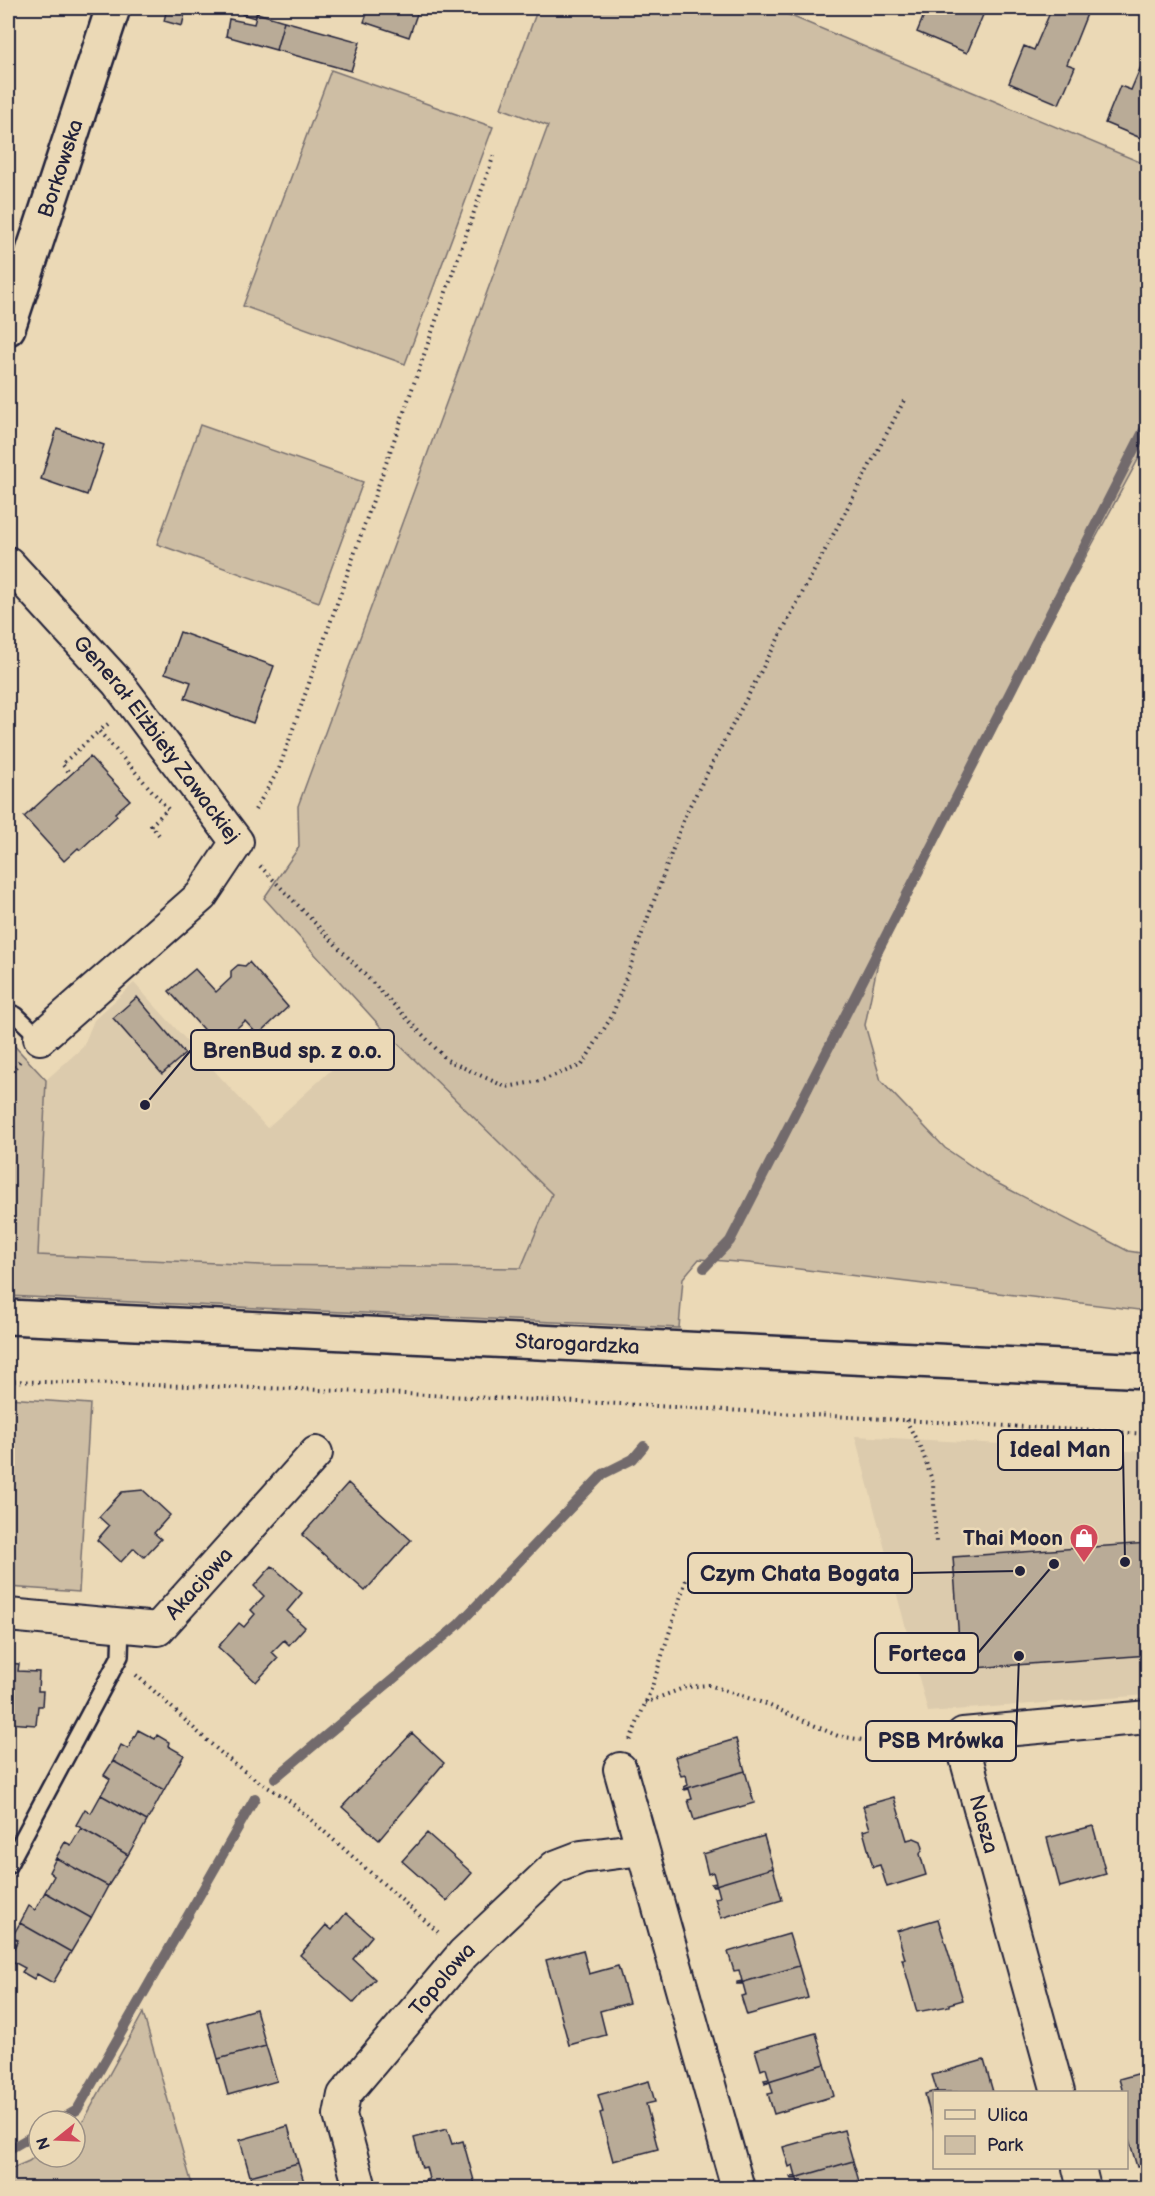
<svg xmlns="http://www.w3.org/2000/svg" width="1155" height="2196" viewBox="0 0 1155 2196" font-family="'Balsamiq Sans',sans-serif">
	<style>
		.built { fill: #dccbad }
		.green { fill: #cebea4; stroke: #787070; stroke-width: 1.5 }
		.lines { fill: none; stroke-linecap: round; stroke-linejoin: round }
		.stream { stroke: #726a6c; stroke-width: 10 }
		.building { fill: #b9ab97; stroke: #22223b; stroke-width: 1.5 }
		.lane-casing { stroke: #22223b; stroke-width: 20 }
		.street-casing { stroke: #22223b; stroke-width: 36 }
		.secondary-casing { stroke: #22223b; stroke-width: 38 }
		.path { stroke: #22223b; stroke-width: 4; stroke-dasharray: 1.5 4.5; stroke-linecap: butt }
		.lane { stroke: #ebd9b6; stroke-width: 15 }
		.street { stroke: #ebd9b6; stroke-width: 32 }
		.secondary { stroke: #ebd9b6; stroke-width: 33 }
		.labels { text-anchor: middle; stroke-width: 5; stroke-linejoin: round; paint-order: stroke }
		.street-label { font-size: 21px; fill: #22223b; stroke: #ebd9b6 }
		.poi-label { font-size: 21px; font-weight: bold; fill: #22223b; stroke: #ebd9b6; text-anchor: end }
		.leader { fill: none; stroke: #22223b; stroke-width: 2 }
		.callout-dot { fill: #22223b; stroke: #ebd9b6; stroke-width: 2 }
		.callout { fill: #ebd9b6; stroke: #22223b; stroke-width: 2 }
		.callout-label { font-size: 22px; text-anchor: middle; font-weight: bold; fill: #22223b }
	</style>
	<rect width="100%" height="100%" fill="#ebd9b6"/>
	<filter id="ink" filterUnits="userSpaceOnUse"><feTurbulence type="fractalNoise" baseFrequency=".0167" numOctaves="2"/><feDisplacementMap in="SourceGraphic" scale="12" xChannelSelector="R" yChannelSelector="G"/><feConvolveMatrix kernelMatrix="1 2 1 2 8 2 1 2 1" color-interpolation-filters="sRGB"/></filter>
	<g filter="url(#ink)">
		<path class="built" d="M134 983 267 1128 380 1026 552 1194 521 1268 261 1265 37 1255 46 1080 83 1047 94 1020Z
			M855 1436 1147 1452V1695L928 1712Z"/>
		<path class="green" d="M538 8H772L1147 165V443L885 928 865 1025 881 1081 945 1148 995 1182 1128 1251 1147 1254V1311L749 1263 699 1259 683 1278 679 1328 8 1296V1039L46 1080 38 1255 261 1265 521 1268 552 1194 380 1026 264 898 299 847 298 806 548 126 501 108Z
			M331 70 493 127 405 364 243 306Z
			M200 425 363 482 319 602 157 544Z
			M8 1398 90 1404 79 1592 8 1587Z
			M143 2013 193 2188H8V2170L29 2161 39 2153V2157H75V2127L84 2120Z"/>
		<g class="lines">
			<path class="stream" d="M704 1268 730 1241 1148 422
				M275 1778 459 1624 603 1474 633 1459 644 1446
				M58 2121 77 2110 255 1798
				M8 2150 39 2132"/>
		</g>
		<path class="building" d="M167 8 186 9 182 26 164 21Z
			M244 8H268L267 10 258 8 255 18 242 14Z
			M369 8H419L409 37 364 22Z
			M927 8H977L976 12 983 15 967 53 917 32Z
			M1052 8H1094L1092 10 1089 9 1067 64 1075 67 1059 104 1009 83 1024 46 1034 50Z
			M257 13 284 21 276 50 226 36 229 19 254 24Z
			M284 21 360 42 351 71 276 50Z
			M1148 50V141L1105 123 1120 86 1131 90Z
			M57 429 104 445 87 495 41 479Z
			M180 632 274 666 253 723 185 698 191 682 165 673Z
			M90 757 130 800 115 813 117 816 80 850 78 848 64 861 24 817Z
			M249 962 288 1007 258 1035 245 1021 217 1045 169 991 195 969 216 992 231 978V971L238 965 245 966Z
			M137 997 185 1054 162 1074 113 1018Z
			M348 1483 411 1540 365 1591 302 1535Z
			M143 1490 170 1515 154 1533 161 1539 144 1557 134 1548 121 1562 97 1540 109 1526 99 1517 122 1492Z
			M1148 1543V1655L961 1669 953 1557Z
			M272 1566 302 1593 287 1611 305 1627 289 1645 284 1640 272 1652 278 1658 256 1682 218 1647 239 1623 244 1627 255 1614 251 1610 264 1596 254 1586Z
			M8 1663 19 1664 18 1671 39 1672 38 1691H43L42 1706H38L36 1725 8 1723Z
			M138 1730 155 1739 157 1735 169 1742 168 1746 184 1755 164 1790 113 1761 121 1745 128 1749Z
			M412 1733 444 1763 379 1840 342 1807Z
			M736 1739 745 1771 684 1789V1787L688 1785 686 1775 681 1776 675 1757Z
			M113 1761 164 1790 147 1821 101 1795 110 1779 104 1775Z
			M745 1771 754 1803 694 1820 688 1800 692 1799 689 1789 685 1790 684 1789Z
			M101 1795 147 1821 128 1855 76 1825 85 1809 91 1813Z
			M894 1797 907 1840 914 1838 921 1841 923 1848 920 1854 926 1875 887 1887 880 1865 873 1867 863 1831 870 1829 863 1806Z
			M1093 1826 1106 1874 1060 1887 1047 1838Z
			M81 1828 128 1855 108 1886 56 1858 65 1842 71 1845Z
			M427 1833 472 1873 447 1901 402 1861Z
			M764 1836 773 1868 712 1886 711 1884 716 1883 713 1872 708 1874 703 1854Z
			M56 1858 108 1886 91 1918 45 1892 54 1876 49 1872Z
			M773 1868 782 1900 721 1918 715 1898 720 1897 717 1886H712Z
			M45 1892 91 1918 71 1952 20 1923 29 1906 35 1910Z
			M346 1913 372 1936 353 1959 375 1979 354 2003 300 1955 326 1925 332 1930Z
			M938 1919 963 2000 949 2004V2006L917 2012 902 1959H905L897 1931Z
			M20 1923 71 1952 53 1983 37 1974 34 1979 22 1972 25 1968 8 1959 18 1940 12 1937Z
			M789 1934 799 1966 737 1984V1982L742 1981 739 1970 734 1971 728 1952Z
			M583 1950 589 1974 618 1966 629 2003 600 2011 606 2035 569 2045 546 1960Z
			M799 1966 808 1998 747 2015 741 1996 746 1995 743 1984H737Z
			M256 2009 266 2046 218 2059 208 2023Z
			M816 2033 825 2064 765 2082 764 2080 769 2079 766 2068 761 2070 755 2050Z
			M266 2046 277 2081 228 2095 218 2059Z
			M984 2060 993 2092H934V2130L925 2094 937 2091 932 2075Z
			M825 2064 834 2096 774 2114 768 2094 773 2093 770 2082 765 2084V2082Z
			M1148 2071V2164L1137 2167 1126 2129V2092H1123L1119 2079Z
			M649 2081 655 2102 646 2104 658 2149 613 2161 600 2113 603 2112 598 2095Z
			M288 2126 298 2163 250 2176 240 2140Z
			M447 2129 452 2144 463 2141 476 2188H428L425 2180 429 2179 426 2167 422 2168 414 2138Z
			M844 2130 853 2161 792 2179 791 2177 796 2176 793 2165 789 2167 783 2147Z
			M853 2161 861 2188H800L797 2179H792Z
			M298 2163 306 2188H253L250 2176Z"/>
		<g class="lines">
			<g class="lane-casing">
				<path id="lane" d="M8 1012 16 1015 40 1038
					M8 1866 120 1656 121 1625"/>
			</g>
			<g class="street-casing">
				<g id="street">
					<path id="s1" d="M8 563 117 682 237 842 201 896 40 1038"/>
					<path id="s2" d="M8 1615 158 1629 316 1453"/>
					<path d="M620 1769 738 2188"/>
					<path d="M1058 2092 965 1754 963 1734 1148 1717"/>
					<path d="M1079 2168 1084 2188"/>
					<path id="s3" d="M360 2188 340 2115 344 2095 463 1954 555 1867 581 1857 642 1849"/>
				</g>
			</g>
			<g class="secondary-casing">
				<g id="secondary">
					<path id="s4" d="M8 328 113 8"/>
					<path id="s5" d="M8 1317 1148 1371"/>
				</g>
			</g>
			<path class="path" d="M108 724 99 731 168 809 151 825 159 835
				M68 771 62 764 99 731
				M255 810 279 769 495 152
				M260 866 447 1060 506 1087 540 1081 582 1065 612 1016 686 813 906 397
				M8 1077 20 1061
				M8 1381 297 1389 621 1404 1148 1434
				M906 1420 922 1451 933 1483 936 1543
				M136 1675C185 1717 227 1767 285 1797L438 1932
				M645 1703 686 1687 709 1685 766 1704 838 1736 933 1751
				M630 1740 652 1687 686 1580 697 1573"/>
			<use href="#lane" class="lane"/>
			<use href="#street" class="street"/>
			<use href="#secondary" class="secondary"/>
		</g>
	</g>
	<defs>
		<g id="shop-pin" transform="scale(1.5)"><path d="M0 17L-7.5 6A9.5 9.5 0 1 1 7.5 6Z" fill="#d1495b" stroke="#ebd9b6"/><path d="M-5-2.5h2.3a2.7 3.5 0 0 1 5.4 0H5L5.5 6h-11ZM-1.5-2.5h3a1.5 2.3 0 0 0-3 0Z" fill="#fff"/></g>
	</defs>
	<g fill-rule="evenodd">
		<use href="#shop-pin" x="1084" y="1538"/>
	</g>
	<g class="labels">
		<g class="street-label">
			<text dy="7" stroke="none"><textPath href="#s4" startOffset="168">Borkowska</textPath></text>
			<text dy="7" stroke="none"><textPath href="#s1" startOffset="231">Generał Elżbiety Zawackiej</textPath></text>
			<text dy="7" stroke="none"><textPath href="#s5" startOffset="570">Starogardzka</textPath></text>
			<text dy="7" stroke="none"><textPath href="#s2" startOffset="212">Akacjowa</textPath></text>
			<text transform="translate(984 1824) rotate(75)" y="7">Nasza</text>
			<text dy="7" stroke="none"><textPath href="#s3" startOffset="248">Topolowa</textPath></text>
		</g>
		<g class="poi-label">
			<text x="1063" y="1545">Thai Moon</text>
		</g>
	</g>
	<path class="leader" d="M145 1105L191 1050M1125 1562L1123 1450M1020 1571L912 1573M1054 1564L978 1653M1019 1656L1016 1741"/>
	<g class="callout-dot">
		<circle cx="145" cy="1105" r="6"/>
		<circle cx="1125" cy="1562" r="6"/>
		<circle cx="1020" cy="1571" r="6"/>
		<circle cx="1054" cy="1564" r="6"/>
		<circle cx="1019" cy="1656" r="6"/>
	</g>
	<g class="callout">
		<rect x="191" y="1030" width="203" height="40" rx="6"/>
		<rect x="998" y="1430" width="125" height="40" rx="6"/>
		<rect x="688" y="1553" width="224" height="40" rx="6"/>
		<rect x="875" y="1633" width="103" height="40" rx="6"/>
		<rect x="866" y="1721" width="150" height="40" rx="6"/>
	</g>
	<g class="callout-label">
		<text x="292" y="1058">BrenBud sp. z o.o.</text>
		<text x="1060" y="1457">Ideal Man</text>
		<text x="800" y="1581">Czym Chata Bogata</text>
		<text x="927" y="1661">Forteca</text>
		<text x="941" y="1748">PSB Mrówka</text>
	</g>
	<rect width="1155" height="2196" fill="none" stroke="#ebd9b6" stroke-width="30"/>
	<rect x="15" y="15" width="1125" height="2166" fill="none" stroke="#22223b" stroke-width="2" filter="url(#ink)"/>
	<rect x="933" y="2091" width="195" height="78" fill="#ebd9b6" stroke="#9b9085" stroke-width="1.5"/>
	<rect x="945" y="2110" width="30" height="9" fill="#ebd9b6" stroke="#9b9085" stroke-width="1.5"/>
	<text x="987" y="2121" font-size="18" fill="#22223b">Ulica</text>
	<rect x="945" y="2136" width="30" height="18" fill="#cebea4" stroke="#9b9085" stroke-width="1.5"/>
	<text x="987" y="2151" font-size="18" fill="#22223b">Park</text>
	<g transform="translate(57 2139) rotate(252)"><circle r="28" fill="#ebd9b6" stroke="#9b9085" stroke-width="1.5"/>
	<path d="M0-4.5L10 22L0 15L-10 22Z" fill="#d1495b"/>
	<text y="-9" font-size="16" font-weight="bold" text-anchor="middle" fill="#22223b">N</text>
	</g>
</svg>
